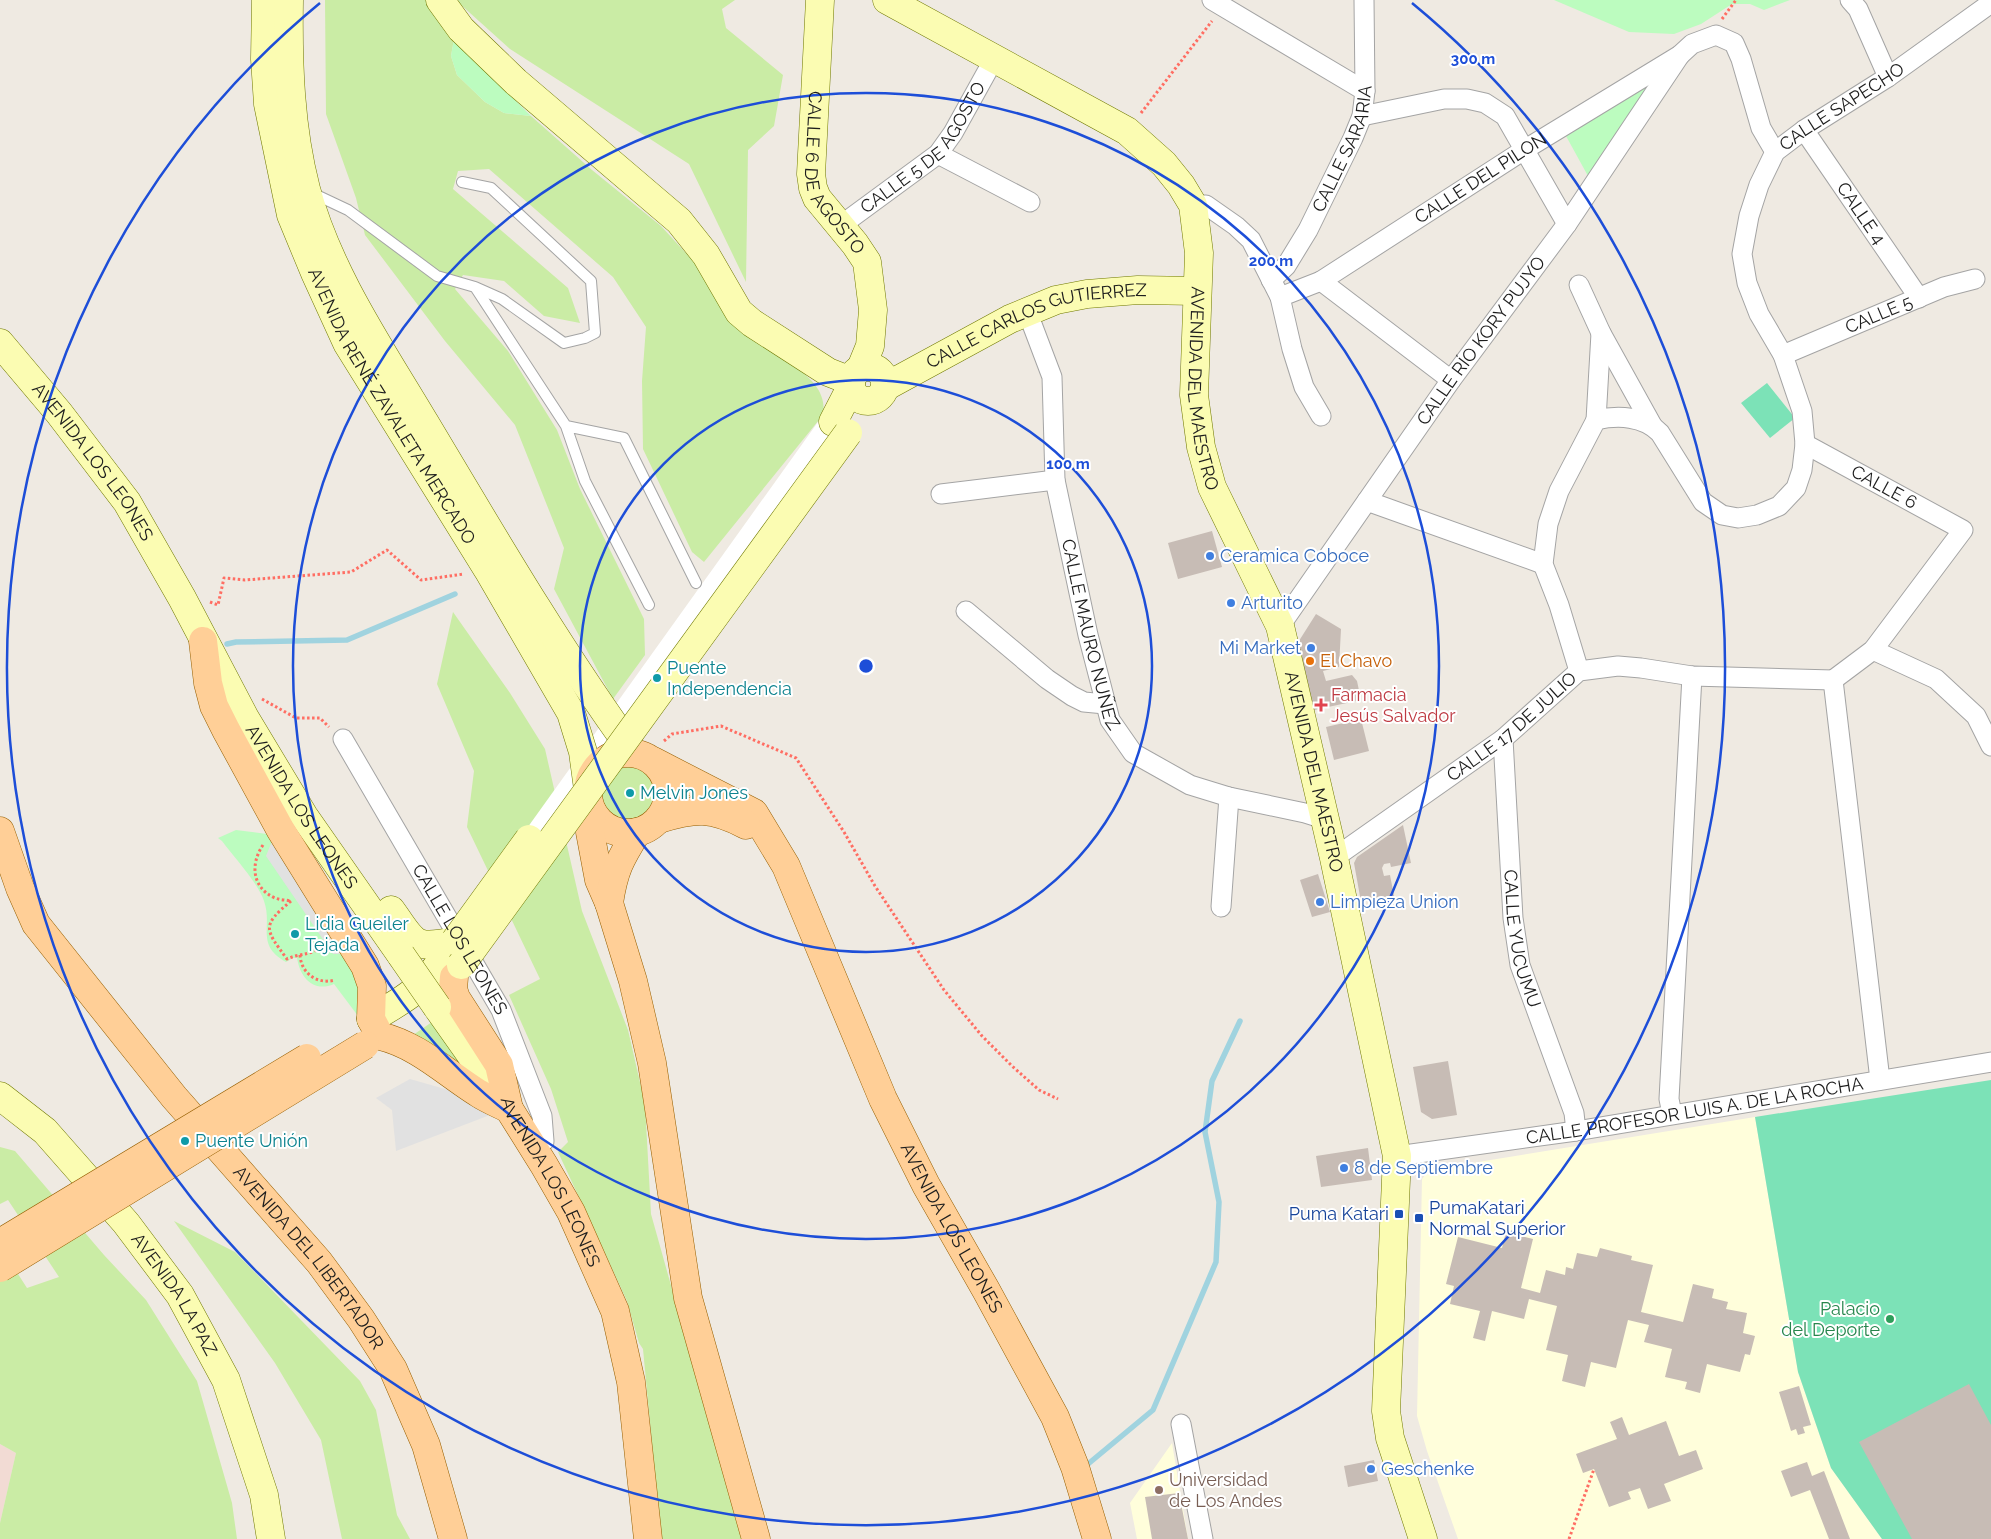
<svg xmlns="http://www.w3.org/2000/svg" width="1991" height="1539" viewBox="0 0 1991 1539" font-family="Raleway,sans-serif">
	<style>
		.education { fill: #fffedb }
		.military { fill: #f2dbd4 }
		.grass { fill: #caeca5 }
		.park { fill: #bcfcbf }
		.pitch { fill: #7ce2b7 }
		.parking { fill: #e1e1e1 }
		.pier { fill: #fff }
		.lines { fill: none; stroke-linecap: round; stroke-linejoin: round }
		.stream { stroke: #a0d3df; stroke-width: 5.5 }
		.building { fill: #c7bcb5 }
		.lane-casing { stroke: #a4a4a4; stroke-width: 12 }
		.street-casing { stroke: #a4a4a4; stroke-width: 21 }
		.secondary-casing { stroke: #6f7800; stroke-width: 29 }
		.primary-casing { stroke: #965f00; stroke-width: 29 }
		.path { stroke: #ff6e63; stroke-width: 3; stroke-dasharray: 2.5 2.5; stroke-linecap: butt }
		.lane { stroke: #fff; stroke-width: 10 }
		.street { stroke: #fff; stroke-width: 19 }
		.secondary { stroke: #fbfcb2; stroke-width: 28 }
		.primary { stroke: #ffcf97; stroke-width: 28 }
		.secondary-bridge-casing { stroke: #6f7800; stroke-width: 29; stroke-linecap: butt }
		.primary-bridge-casing { stroke: #965f00; stroke-width: 29; stroke-linecap: butt }
		.secondary-bridge { stroke: #fbfcb2; stroke-width: 28 }
		.primary-bridge { stroke: #ffcf97; stroke-width: 28 }
		.ring { fill: none; stroke: #1d4ed8; stroke-width: 2.5 }
		.shop-dot { fill: #3f7fe0; stroke: #fff; stroke-width: 2 }
		.food-dot { fill: #e8710a; stroke: #fff; stroke-width: 2 }
		.culture-dot { fill: #0f9aa8; stroke: #fff; stroke-width: 2 }
		.health-dot { fill: #e0444e; stroke: #fff; stroke-width: 2 }
		.transit-dot { fill: #1a4fb4; stroke: #fff; stroke-width: 2 }
		.leisure-dot { fill: #2e9e5b; stroke: #fff; stroke-width: 2 }
		.education-dot { fill: #8d6e63; stroke: #fff; stroke-width: 2 }
		.labels { text-anchor: middle; stroke-width: 4; stroke-linejoin: round; paint-order: stroke }
		.street-label { font-size: 18px; fill: #1d1d1d; stroke: #fff }
		.shop-label { font-size: 18px; fill: #366cbe; stroke: #fff; text-anchor: start }
		.food-label { font-size: 18px; fill: #c56008; stroke: #fff; text-anchor: start }
		.culture-label { font-size: 18px; fill: #0d838f; stroke: #fff; text-anchor: start }
		.health-label { font-size: 18px; fill: #be3a42; stroke: #fff; text-anchor: start }
		.transit-label { font-size: 18px; fill: #164399; stroke: #fff; text-anchor: start }
		.leisure-label { font-size: 18px; fill: #27864d; stroke: #fff; text-anchor: end }
		.education-label { font-size: 18px; fill: #785e54; stroke: #fff; text-anchor: start }
		.centre { fill: #1d4ed8; stroke: #fff; stroke-width: 2.5 }
		.ring-label { font-size: 15px; text-anchor: middle; font-weight: bold; fill: #1d4ed8; stroke: #fff; stroke-width: 4; stroke-linejoin: round; paint-order: stroke }
	</style>
	<rect width="100%" height="100%" fill="#efeae2"/>
	<path class="education" d="M1755 1117 1798 1372 1831 1468 1882 1539H1458L1427 1451 1417 1416 1422 1179 1429 1170Z
		M1172 1443 1188 1539H1137L1130 1503Z"/>
	<path class="military" d="M0 1444 16 1453 0 1523Z"/>
	<path class="grass" d="M325 0H429L454 39 451 56 457 75 485 102 504 113 531 116 592 170 661 226 695 263 797 368C812 379 827 394 823 415L704 562 692 552 643 449 642 381 646 327 613 277 489 169 458 171 453 189 568 288 580 323 544 316 504 281 463 275 455 289 508 351 557 430 580 489 644 619 645 655 613 699 554 589 564 548 515 425 445 341 365 235 356 198 326 114Z
		M458 0H735L722 9 726 28 783 75 774 126 748 150 746 282 689 164 510 49 460 4Z
		M453 612 510 693 545 749 582 911 628 1030 645 1104 651 1214 742 1539H661L643 1349 639 1343 627 1301 558 1152 568 1142 551 1089 509 995 540 979 467 827 474 771 437 684Z
		M622 765C633 765 645 767 652 778 675 818 601 844 600 788Z
		M432 1022 478 1084 413 1035Z
		M0 1147 15 1151 104 1255 146 1300 197 1381 232 1503 237 1539H0V1523L16 1453 0 1444V1246L27 1288 59 1277 8 1200 0 1204Z
		M174 1221 235 1252 360 1381 376 1410 397 1515 410 1539H342L321 1440 275 1363Z"/>
	<path class="park" d="M1554 0H1790L1764 10 1750 4H1732L1701 24 1674 34 1629 32Z
		M454 39 531 116 504 113 485 102 457 75 451 56Z
		M1656 77 1588 176 1566 136Z
		M236 830 267 834 363 978 358 1016 334 984C313 993 300 977 297 958H293L286 962C255 945 273 926 264 901 258 883 234 857 222 841L218 838Z"/>
	<path class="pitch" d="M1767 383 1795 418 1770 438 1741 403Z
		M1991 1080V1539H1882L1831 1468 1798 1372 1755 1117Z"/>
	<path class="parking" d="M272 841 348 954H333L266 856Z
		M410 1079 459 1093 490 1115 396 1151 392 1110 376 1098Z"/>
	<path class="pier" d="M823 415 855 438 480 953 462 919Z"/>
	<g class="lines">
		<path class="stream" d="M227 644 236 642 347 640 455 594
			M1088 1464 1153 1410 1216 1262 1219 1202 1205 1132 1212 1081 1240 1021"/>
	</g>
	<path class="building" d="M1212 531 1222 567 1178 579 1168 543Z
		M1316 614 1341 629 1339 667 1323 671 1326 681 1352 675 1357 681 1361 700 1314 710 1297 644Z
		M1361 719 1369 751 1334 760 1326 727Z
		M1403 825 1411 863 1391 867 1390 863 1384 864 1382 868 1384 876 1390 875 1394 896 1361 902 1354 863 1357 857Z
		M1318 874 1330 912 1312 917 1300 880Z
		M1448 1061 1457 1115 1432 1119 1421 1112 1413 1067Z
		M1368 1148 1372 1180 1321 1187 1316 1156Z
		M1506 1232 1533 1239 1521 1288 1540 1293 1546 1270 1565 1275 1566 1267 1573 1269 1577 1253 1597 1257 1600 1248 1632 1256 1631 1260 1653 1265 1641 1312 1683 1322 1693 1284 1714 1289 1712 1298 1728 1302 1726 1309 1747 1313 1743 1333 1755 1336 1750 1355 1745 1354 1740 1372 1707 1364 1700 1393 1685 1389 1687 1382 1665 1377 1672 1349 1644 1342 1649 1325 1628 1320 1616 1368 1591 1362 1585 1387 1562 1381 1568 1355 1546 1350 1557 1306 1529 1299 1524 1319 1492 1311 1485 1341 1473 1338 1480 1311 1450 1304 1454 1286 1446 1284 1458 1237 1502 1248Z
		M1969 1384 1991 1425V1539H1912L1859 1442Z
		M1799 1386 1811 1425 1803 1427 1805 1433 1798 1435 1796 1429 1791 1431 1779 1392Z
		M1622 1417 1629 1435 1666 1421 1679 1456 1696 1450 1703 1469 1664 1484 1671 1501 1648 1509 1640 1488 1628 1492 1631 1499 1609 1507 1594 1469 1583 1473 1576 1454 1617 1439 1610 1422Z
		M1374 1460 1378 1481 1348 1487 1344 1466Z
		M1807 1462 1812 1476 1824 1471 1850 1539H1829L1810 1490 1791 1497 1781 1471Z
		M1179 1493 1188 1539H1152L1145 1497Z"/>
	<g class="lines">
		<g class="lane-casing">
			<path id="lane" d="M462 182 491 188 591 281 595 333 585 338 564 343 502 299 475 287
				M312 193 348 210 437 276 475 287 566 426 624 438 696 583
				M566 426 585 481 649 605"/>
		</g>
		<g class="street-casing">
			<g id="street">
				<path d="M1212 0 1365 91"/>
				<path d="M1850 0 1858 9 1888 77"/>
				<path d="M1362 116 1444 99H1467L1485 103 1505 116 1567 224"/>
				<path id="s1" d="M1804 130 1919 298"/>
				<path d="M938 154 1030 202"/>
				<path d="M1193 205H1206L1236 226 1251 240 1280 297 1292 349 1304 387 1321 416"/>
				<path id="s2" d="M840 226 938 154 953 133 994 59"/>
				<path id="s3" d="M1271 280 1286 266 1308 230 1353 138 1362 116 1365 91 1364 0"/>
				<path d="M1321 281 1451 380"/>
				<path d="M1579 285 1601 333 1652 425"/>
				<path id="s4" d="M1280 297 1321 281 1524 150 1680 55 1692 44 1716 35 1734 43 1741 59 1761 128 1775 152"/>
				<path id="s5" d="M1027 311 1052 377 1055 480 1088 635 1110 720 1133 753 1190 785 1229 797 1305 813 1324 819"/>
				<path id="s6" d="M1783 355 1944 287 1975 279"/>
				<path d="M1596 420 1601 333"/>
				<path id="s7" d="M1805 444 1963 530 1873 650 1833 680"/>
				<path d="M941 494 1055 480"/>
				<path d="M1367 501 1543 564"/>
				<path d="M966 611 1047 679 1072 696 1084 702 1105 704"/>
				<path id="s8" d="M1280 626 1451 380 1567 224 1680 55"/>
				<path d="M1873 650 1936 679 1976 716 1991 746"/>
				<path id="s9" d="M1579 671 1559 605 1543 564 1548 524 1559 491 1596 420C1618 415 1644 416 1660 433L1703 502 1722 515 1738 518 1757 515 1779 506 1796 488 1802 470 1805 444 1802 411 1783 355 1759 314 1747 283 1742 254 1749 216 1759 185 1775 152 1804 130 1888 77 1991 3"/>
				<path d="M1833 680 1880 1080"/>
				<path id="s10" d="M343 739 501 1010 542 1116 544 1141 534 1148"/>
				<path id="s11" d="M1503 739 1513 918 1520 965 1574 1113 1576 1131"/>
				<path id="s12" d="M1334 858 1503 739 1579 671 1618 666 1641 668 1692 676 1833 680"/>
				<path d="M1221 907 1229 797"/>
				<path d="M1672 1114 1669 1099 1692 676"/>
				<path id="s13" d="M1397 1156 1576 1131 1991 1062"/>
				<path d="M1181 1424 1203 1539"/>
			</g>
		</g>
		<g class="secondary-casing">
			<g id="secondary">
				<path id="s14" d="M266 0 265 59 268 104 291 215 315 273 347 343 488 570 571 713 583 752 588 789"/>
				<path d="M289 0C288 64 290 127 306 189 329 274 381 349 425 423 492 535 558 648 634 753"/>
				<path d="M440 0 461 29 516 82 679 221 706 255 739 312 752 323 828 372 851 381"/>
				<path id="s15" d="M820 0 811 174 813 188 817 198 855 244 867 262 873 310 870 346 861 368"/>
				<path id="s16" d="M887 0 1127 131 1164 164 1181 185 1193 205 1199 253 1194 395 1201 447 1212 487 1280 626 1334 858 1397 1156 1386 1411 1390 1438 1423 1539"/>
				<path id="s17" d="M0 343 59 413 127 502 182 598 245 718 304 816 401 955"/>
				<circle cx="868" cy="384" r="17"/>
				<path id="s18" d="M885 387 1010 319 1056 300 1087 294 1138 290 1197 291"/>
				<path d="M833 422 851 387"/>
				<path d="M391 910C415 943 412 950 455 941"/>
				<path d="M437 1007 509 1109"/>
				<path d="M371 1019C387 1009 405 1000 419 987 434 973 444 957 455 941"/>
				<path id="s19" d="M0 1096 45 1131 126 1223 180 1295 226 1380 264 1495 271 1539"/>
			</g>
		</g>
		<g class="primary-casing">
			<g id="primary">
				<path d="M203 641 208 683 214 706 226 730 280 829 365 966 372 986 371 1019 380 1036C418 1045 446 1073 478 1093 487 1099 499 1104 509 1109"/>
				<circle cx="628" cy="793" r="40"/>
				<path id="s20" d="M653 761 754 813 786 866 883 1099 926 1185 986 1290 1055 1417 1075 1467 1097 1539"/>
				<path d="M592 811 590 832 599 880 609 903 633 981 652 1063 688 1298 756 1539"/>
				<path d="M659 819C696 808 711 807 746 825"/>
				<path id="s21" d="M0 831 20 888 36 924 174 1097 319 1262 361 1319 393 1369 426 1445 453 1539"/>
				<path d="M609 903C614 870 620 859 637 832"/>
				<path id="s22" d="M454 977 453 989 456 998 499 1065 509 1109 544 1165 571 1212 615 1311 631 1382 648 1539"/>
			</g>
		</g>
		<path class="path" d="M1722 19 1736 0
			M1141 113 1212 21
			M210 602 218 605 224 578 245 580 351 572 387 550 421 580 464 574
			M262 699 296 718H320L329 727
			M664 741 672 734 721 726 796 758 844 832 875 886 944 990 982 1036 1012 1066 1039 1090 1058 1099
			M263 845C250 864 252 888 275 898 280 900 286 900 291 901
			M291 901C261 926 265 929 287 959 302 952 309 957 324 945
			M300 955C301 973 317 985 335 980
			M1569 1539 1594 1469"/>
		<use href="#lane" class="lane"/>
		<use href="#street" class="street"/>
		<use href="#secondary" class="secondary"/>
		<use href="#primary" class="primary"/>
		<g class="secondary-bridge-casing">
			<path id="secondary-bridge" d="M455 941 529 839
				M401 955 437 1007
				M461 965 848 433"/>
		</g>
		<g class="primary-bridge-casing">
			<path id="primary-bridge" d="M0 1243 307 1058
				M0 1268 365 1045"/>
		</g>
		<use href="#secondary-bridge" class="secondary-bridge"/>
		<use href="#primary-bridge" class="primary-bridge"/>
	</g>
	<g class="ring">
		<circle cx="866" cy="666" r="286"/>
		<circle cx="866" cy="666" r="573"/>
		<path d="M1412 3A859 859 0 1 1 320 3"/>
	</g>
	<g class="shop-dot">
		<circle cx="1210" cy="556" r="5"/>
		<circle cx="1231" cy="603" r="5"/>
		<circle cx="1311" cy="648" r="5"/>
		<circle cx="1320" cy="902" r="5"/>
		<circle cx="1344" cy="1168" r="5"/>
		<circle cx="1371" cy="1469" r="5"/>
	</g>
	<circle class="food-dot" cx="1310" cy="661" r="5"/>
	<g class="culture-dot">
		<circle cx="657" cy="678" r="5"/>
		<circle cx="630" cy="793" r="5"/>
		<circle cx="295" cy="934" r="5"/>
		<circle cx="185" cy="1141" r="5"/>
	</g>
	<path class="health-dot" d="M1318.5 697.5h5v5h5v5h-5v5h-5v-5h-5v-5h5z"/>
	<g class="transit-dot">
		<rect x="1394" y="1209" width="10" height="10" rx="2.5"/>
		<rect x="1414" y="1213" width="10" height="10" rx="2.5"/>
	</g>
	<circle class="leisure-dot" cx="1890" cy="1319" r="5"/>
	<circle class="education-dot" cx="1159" cy="1490" r="5"/>
	<g class="labels">
		<g class="street-label">
			<text dy="6" stroke="none"><textPath href="#s9" startOffset="961">CALLE SAPECHO</textPath></text>
			<text dy="6" stroke="none"><textPath href="#s2" startOffset="116">CALLE 5 DE AGOSTO</textPath></text>
			<text dy="6" stroke="none"><textPath href="#s3" startOffset="152">CALLE SARARIA</textPath></text>
			<text dy="6" stroke="none"><textPath href="#s15" startOffset="180">CALLE 6 DE AGOSTO</textPath></text>
			<text dy="6" stroke="none"><textPath href="#s4" startOffset="234">CALLE DEL PILON</textPath></text>
			<text dy="6" stroke="none"><textPath href="#s1" startOffset="101">CALLE 4</textPath></text>
			<text dy="6" stroke="none"><textPath href="#s6" startOffset="104">CALLE 5</textPath></text>
			<text dy="6" stroke="none"><textPath href="#s18" startOffset="166">CALLE CARLOS GUTIERREZ</textPath></text>
			<text dy="6" stroke="none"><textPath href="#s8" startOffset="349">CALLE RÍO KORY PUJYO</textPath></text>
			<text dy="6" stroke="none"><textPath href="#s16" startOffset="558">AVENIDA DEL MAESTRO</textPath></text>
			<text dy="6" stroke="none"><textPath href="#s14" startOffset="434">AVENIDA RENÉ ZAVALETA MERCADO</textPath></text>
			<text dy="6" stroke="none"><textPath href="#s17" startOffset="151">AVENIDA LOS LEONES</textPath></text>
			<text dy="6" stroke="none"><textPath href="#s7" startOffset="90">CALLE 6</textPath></text>
			<text dy="6" stroke="none"><textPath href="#s5" startOffset="332">CALLE MAURO NUÑEZ</textPath></text>
			<text dy="6" stroke="none"><textPath href="#s12" startOffset="221">CALLE 17 DE JULIO</textPath></text>
			<text dy="6" stroke="none"><textPath href="#s16" startOffset="962">AVENIDA DEL MAESTRO</textPath></text>
			<text dy="6" stroke="none"><textPath href="#s17" startOffset="555">AVENIDA LOS LEONES</textPath></text>
			<text dy="6" stroke="none"><textPath href="#s11" startOffset="201">CALLE YUCUMU</textPath></text>
			<text dy="6" stroke="none"><textPath href="#s10" startOffset="232">CALLE LOS LEONES</textPath></text>
			<text dy="6" stroke="none"><textPath href="#s13" startOffset="301">CALLE PROFESOR LUIS A. DE LA ROCHA</textPath></text>
			<text dy="6" stroke="none"><textPath href="#s22" startOffset="230">AVENIDA LOS LEONES</textPath></text>
			<text dy="6" stroke="none"><textPath href="#s20" startOffset="574">AVENIDA LOS LEONES</textPath></text>
			<text dy="6" stroke="none"><textPath href="#s21" startOffset="531">AVENIDA DEL LIBERTADOR</textPath></text>
			<text dy="6" stroke="none"><textPath href="#s19" startOffset="266">AVENIDA LA PAZ</textPath></text>
		</g>
		<g class="shop-label">
			<text x="1220" y="562">Ceramica Coboce</text>
			<text x="1241" y="609">Arturito</text>
			<text x="1301" y="654" text-anchor="end">Mi Market</text>
			<text x="1330" y="908">Limpieza Union</text>
			<text x="1354" y="1174">8 de Septiembre</text>
			<text x="1381" y="1475">Geschenke</text>
		</g>
		<g class="food-label">
			<text x="1320" y="667">El Chavo</text>
		</g>
		<g class="culture-label">
			<text x="667" y="674">Puente<tspan x="667" dy="21">Independencia</tspan></text>
			<text x="640" y="799">Melvin Jones</text>
			<text x="305" y="930">Lidia Gueiler<tspan x="305" dy="21">Tejada</tspan></text>
			<text x="195" y="1147">Puente Unión</text>
		</g>
		<g class="health-label">
			<text x="1331" y="701">Farmacia<tspan x="1331" dy="21">Jesús Salvador</tspan></text>
		</g>
		<g class="transit-label">
			<text x="1429" y="1214">PumaKatari<tspan x="1429" dy="21">Normal Superior</tspan></text>
			<text x="1389" y="1220" text-anchor="end">Puma Katari</text>
		</g>
		<g class="leisure-label">
			<text x="1880" y="1315">Palacio<tspan x="1880" dy="21">del Deporte</tspan></text>
		</g>
		<g class="education-label">
			<text x="1169" y="1486">Universidad<tspan x="1169" dy="21">de Los Andes</tspan></text>
		</g>
	</g>
	<circle cx="866" cy="666" r="8" class="centre"/>
	<g class="ring-label">
		<text x="1473" y="64">300 m</text>
		<text x="1271" y="266">200 m</text>
		<text x="1068" y="469">100 m</text>
	</g>
</svg>
